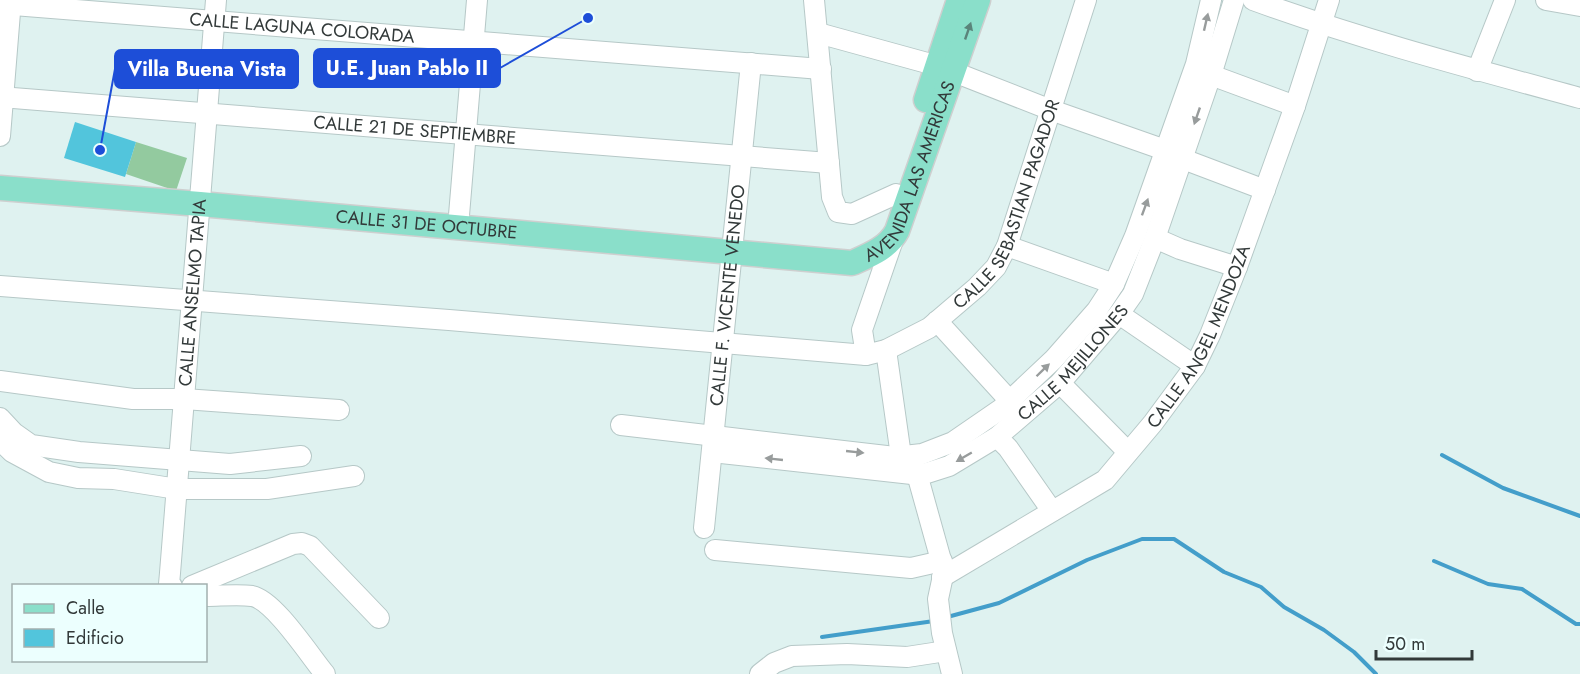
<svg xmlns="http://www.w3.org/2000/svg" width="1580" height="674" viewBox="0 0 1580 674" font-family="Jost,sans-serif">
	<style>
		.park { fill: #93ca9f }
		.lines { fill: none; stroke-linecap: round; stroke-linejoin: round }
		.stream { stroke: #439eca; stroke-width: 4 }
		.building { fill: #52c5dc }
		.minor-casing { stroke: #b6c8c7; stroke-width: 22 }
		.major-casing { stroke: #cecfcf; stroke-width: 27 }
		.minor { stroke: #fff; stroke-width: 20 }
		.major { stroke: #8adfca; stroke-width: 24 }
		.oneway { fill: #989c9c }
		.oneway2 { fill: #5a847a }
		.labels { text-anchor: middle; stroke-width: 4.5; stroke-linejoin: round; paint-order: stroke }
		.street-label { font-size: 18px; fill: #323939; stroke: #ecfffe }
		.leader { fill: none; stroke: #1d4ed8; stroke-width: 2 }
		.callout-dot { fill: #1d4ed8; stroke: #ecfffe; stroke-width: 2 }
		.callout { fill: #1d4ed8; stroke: #1d4ed8; stroke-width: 2 }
		.callout-label { font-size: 20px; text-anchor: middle; font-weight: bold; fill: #fff }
	</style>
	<rect width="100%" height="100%" fill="#dff2f0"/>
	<path class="park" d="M136 142 187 158 176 191 126 174Z"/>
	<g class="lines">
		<path class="stream" d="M1442 455 1503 488 1580 516
			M1434 561 1488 584 1522 589 1576 624H1580
			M951 616 999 603 1087 560 1142 539H1174L1224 572 1261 587 1284 607 1324 630 1354 652 1376 674
			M822 637 934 621"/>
	</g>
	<path class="building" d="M75 122 136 142 125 177 64 158Z"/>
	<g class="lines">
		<g class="minor-casing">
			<g id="minor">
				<path d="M814 0 832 197 838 212 852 214 896 194"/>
				<path d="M1253 0C1360 39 1470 68 1580 98"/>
				<path d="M1546 0 1580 6"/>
				<path id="s1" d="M0 4 821 69"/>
				<path d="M818 33 938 66"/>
				<path d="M1477 71 1505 0"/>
				<path d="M954 72 1051 110 1165 150"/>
				<path d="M1211 75 1295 106"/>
				<path id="s2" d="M0 97 829 163"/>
				<path d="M0 136 11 0"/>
				<path d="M1183 159 1265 190"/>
				<path d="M458 227 477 0"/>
				<path d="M1155 238 1180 249 1237 267"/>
				<path d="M1007 246 1114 284"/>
				<path id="s3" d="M0 286 449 320 866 355 886 350 929 328 977 287 996 267 1007 246 1086 0"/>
				<path d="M1119 314 1195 366"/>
				<path d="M937 321 1010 401"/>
				<path d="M886 350 901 456"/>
				<path d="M866 355 862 330 893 240"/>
				<path d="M0 381 133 399H184L339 410"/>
				<path d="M1060 383 1128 452"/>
				<path d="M0 418 14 433 31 445 79 452 230 464 301 456"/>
				<path d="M621 425 895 457 922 454 953 442 1001 409 1054 359 1097 310 1114 284 1135 236 1196 64 1211 0"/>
				<path d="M997 437 1008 448 1052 511"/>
				<path d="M0 440 12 452 49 472 78 478 114 479 177 489H267L354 476"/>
				<path id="s4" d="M712 452 912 474 927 473 949 466 997 437 1060 383 1119 314 1133 294 1155 238 1211 75 1234 0"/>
				<path d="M917 474 944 571 938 599 942 633 952 674"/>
				<path id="s5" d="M704 528 751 63"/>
				<path d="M715 550 911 568 942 561"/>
				<path id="s6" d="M942 577 1105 480 1153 423 1195 366 1210 335 1237 267 1295 106 1329 0"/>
				<path id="s7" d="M172 586 169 584 170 573 216 0"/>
				<path d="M192 586 293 544 302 543 310 546 379 618"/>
				<path d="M206 596C220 596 238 594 252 596 274 600 310 656 325 674"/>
				<path d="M760 674 774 663 792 656 847 654 907 657 946 651"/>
			</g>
		</g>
		<g class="major-casing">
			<g id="major">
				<path d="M926 100 959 0"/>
				<path id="s8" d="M0 188 200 204 852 263C870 255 888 248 897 231L978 0"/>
			</g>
		</g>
		<use href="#minor" class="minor"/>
		<use href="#major" class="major"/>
	</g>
	<defs><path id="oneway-solid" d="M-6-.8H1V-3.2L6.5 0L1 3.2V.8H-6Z" transform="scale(1.5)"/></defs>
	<g class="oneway">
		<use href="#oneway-solid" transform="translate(1206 22) rotate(-77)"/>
		<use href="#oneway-solid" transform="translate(1197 116) rotate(109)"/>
		<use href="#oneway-solid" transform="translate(1145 207) rotate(-70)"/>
		<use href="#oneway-solid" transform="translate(1043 370) rotate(-44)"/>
		<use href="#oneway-solid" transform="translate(855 452) rotate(6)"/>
		<use href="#oneway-solid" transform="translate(964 457) rotate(150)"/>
		<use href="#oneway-solid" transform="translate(774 459) rotate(-174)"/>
	</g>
	<use class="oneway2" href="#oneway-solid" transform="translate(968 31) rotate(-71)"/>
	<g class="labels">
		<g class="street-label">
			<text dy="6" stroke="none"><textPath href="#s1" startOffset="303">CALLE LAGUNA COLORADA</textPath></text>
			<text dy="6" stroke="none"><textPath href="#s2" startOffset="416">CALLE 21 DE SEPTIEMBRE</textPath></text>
			<text dy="6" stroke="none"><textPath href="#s8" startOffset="970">AVENIDA LAS AMERICAS</textPath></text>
			<text dy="6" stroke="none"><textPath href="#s3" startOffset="1089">CALLE SEBASTIAN PAGADOR</textPath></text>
			<text dy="6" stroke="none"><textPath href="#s8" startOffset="428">CALLE 31 DE OCTUBRE</textPath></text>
			<text dy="6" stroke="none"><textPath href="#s7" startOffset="296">CALLE ANSELMO TAPIA</textPath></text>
			<text dy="6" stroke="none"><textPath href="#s5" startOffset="234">CALLE F. VICENTE VENEDO</textPath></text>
			<text dy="6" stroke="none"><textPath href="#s6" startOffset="363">CALLE ANGEL MENDOZA</textPath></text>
			<text dy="6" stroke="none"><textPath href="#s4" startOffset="402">CALLE MEJILLONES</textPath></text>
		</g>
	</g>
	<path class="leader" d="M588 18L500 68M100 150L115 69"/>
	<g class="callout-dot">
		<circle cx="588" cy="18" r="6"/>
		<circle cx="100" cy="150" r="6"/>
	</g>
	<g class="callout">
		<rect x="314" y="49" width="186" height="38" rx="6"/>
		<rect x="115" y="50" width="183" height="38" rx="6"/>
	</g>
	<g class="callout-label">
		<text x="407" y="75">U.E. Juan Pablo II</text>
		<text x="207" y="76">Villa Buena Vista</text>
	</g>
	<rect x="12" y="584" width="195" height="78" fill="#ecfffe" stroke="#a2b0af" stroke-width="1.5"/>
	<rect x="24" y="604" width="30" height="9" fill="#8adfca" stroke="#a2b0af" stroke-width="1.5"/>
	<text x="66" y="614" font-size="18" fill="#323939">Calle</text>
	<rect x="24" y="629" width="30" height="18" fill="#52c5dc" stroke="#a2b0af" stroke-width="1.5"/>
	<text x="66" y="644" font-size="18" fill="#323939">Edificio</text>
	<path d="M1376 650v9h96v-9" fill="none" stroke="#323939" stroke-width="3"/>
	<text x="1385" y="650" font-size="18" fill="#323939" stroke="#ecfffe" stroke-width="4.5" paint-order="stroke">50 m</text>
</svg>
